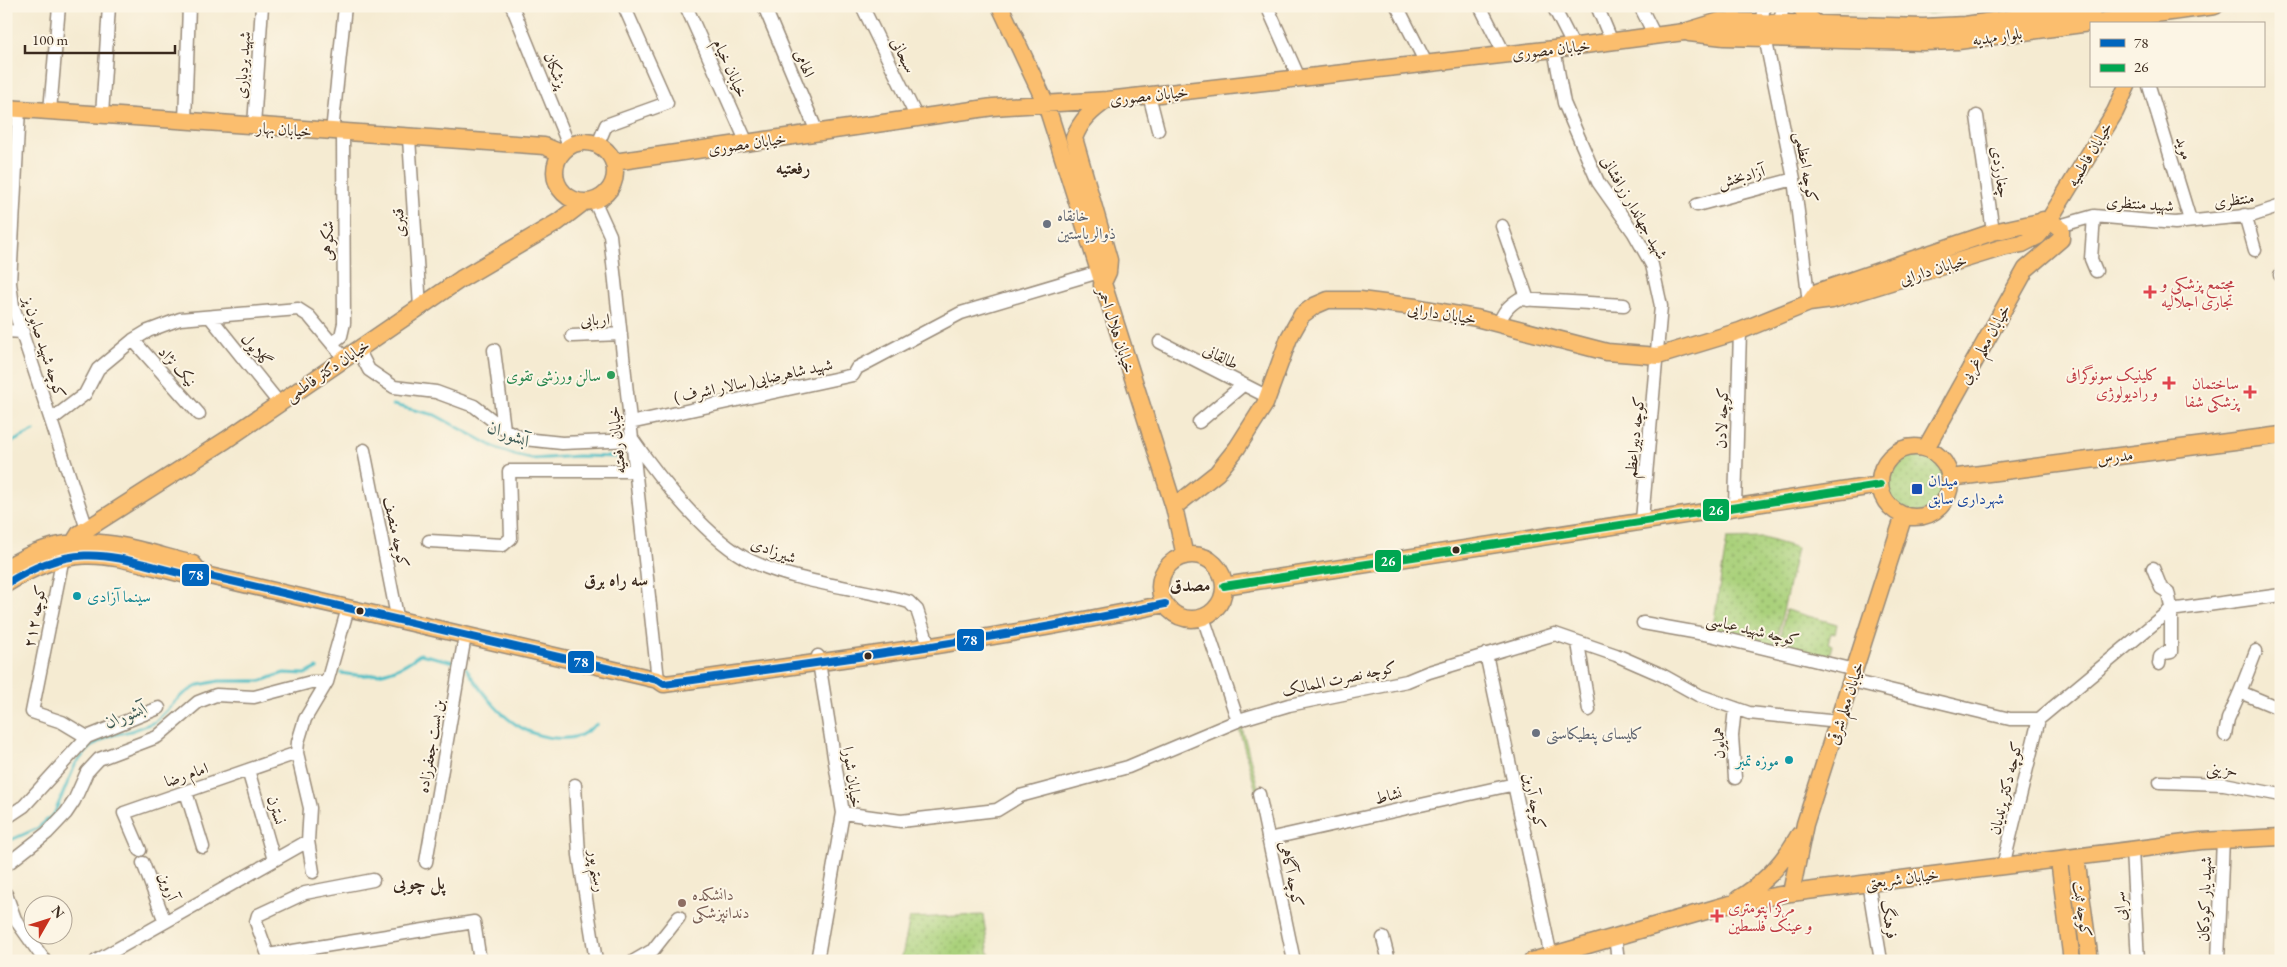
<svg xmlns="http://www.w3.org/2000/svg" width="2287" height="967" viewBox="0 0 2287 967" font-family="'EB Garamond',Amiri,serif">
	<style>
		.green { fill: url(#green-dots); stroke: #727e4d }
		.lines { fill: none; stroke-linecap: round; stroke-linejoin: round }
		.stream { stroke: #50bec5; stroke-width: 3 }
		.minor-casing { stroke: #988a78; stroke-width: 15 }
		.major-casing { stroke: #988a78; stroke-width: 19 }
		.minor { stroke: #fff; stroke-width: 12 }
		.major { stroke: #fbbe6e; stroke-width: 16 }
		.bus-1-casing { stroke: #fcf5e5; stroke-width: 11 }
		.bus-2-casing { stroke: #fcf5e5; stroke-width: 11 }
		.bus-1 { stroke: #0065bd; stroke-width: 8 }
		.bus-2 { stroke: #00a651; stroke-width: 8 }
		.worship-dot { fill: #6b7280; stroke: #fcf5e5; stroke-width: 2 }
		.health-dot { fill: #e0444e; stroke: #fcf5e5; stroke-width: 2 }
		.leisure-dot { fill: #2e9e5b; stroke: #fcf5e5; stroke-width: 2 }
		.transit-dot { fill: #1a4fb4; stroke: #fcf5e5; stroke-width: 2 }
		.bus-dot { fill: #3b2a1e; stroke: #fcf5e5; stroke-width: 2 }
		.culture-dot { fill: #0f9aa8; stroke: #fcf5e5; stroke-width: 2 }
		.education-dot { fill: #8d6e63; stroke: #fcf5e5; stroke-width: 2 }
		.labels { text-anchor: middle; stroke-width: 4; stroke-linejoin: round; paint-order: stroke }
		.street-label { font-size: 16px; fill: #3b2a1e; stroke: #fcf5e5 }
		.worship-label { font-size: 16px; fill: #5b616d; stroke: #fcf5e5; text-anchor: start }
		.health-label { font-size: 16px; fill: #be3a42; stroke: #fcf5e5; text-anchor: start }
		.leisure-label { font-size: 16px; fill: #27864d; stroke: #fcf5e5; text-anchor: end }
		.transit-label { font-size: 16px; fill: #164399; stroke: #fcf5e5; text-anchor: start }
		.culture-label { font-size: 16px; fill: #0d838f; stroke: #fcf5e5; text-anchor: start }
		.education-label { font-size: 16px; fill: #785e54; stroke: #fcf5e5; text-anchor: start }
		.neighbourhood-label { font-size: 18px; font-weight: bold; fill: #3b2a1e; stroke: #fcf5e5 }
		.water-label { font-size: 18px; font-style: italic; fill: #425e58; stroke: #fcf5e5 }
		.line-badge { stroke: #fcf5e5; stroke-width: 2 }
		.badge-label { font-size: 14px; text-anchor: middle; font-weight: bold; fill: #fff }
	</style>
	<defs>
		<pattern id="green-dots" width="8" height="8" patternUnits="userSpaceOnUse" patternTransform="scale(1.25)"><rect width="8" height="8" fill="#aad17c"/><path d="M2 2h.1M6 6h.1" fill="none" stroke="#8caa65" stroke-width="1.8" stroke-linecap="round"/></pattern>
	</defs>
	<rect width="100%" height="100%" fill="#fcf5e5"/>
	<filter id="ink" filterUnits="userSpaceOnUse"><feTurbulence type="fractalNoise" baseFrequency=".02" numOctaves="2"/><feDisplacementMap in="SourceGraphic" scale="10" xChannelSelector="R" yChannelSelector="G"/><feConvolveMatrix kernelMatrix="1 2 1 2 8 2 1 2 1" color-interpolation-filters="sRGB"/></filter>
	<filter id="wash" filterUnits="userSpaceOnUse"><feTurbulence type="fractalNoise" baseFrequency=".0096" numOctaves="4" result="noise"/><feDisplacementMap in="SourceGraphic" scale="20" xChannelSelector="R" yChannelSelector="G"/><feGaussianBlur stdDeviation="1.12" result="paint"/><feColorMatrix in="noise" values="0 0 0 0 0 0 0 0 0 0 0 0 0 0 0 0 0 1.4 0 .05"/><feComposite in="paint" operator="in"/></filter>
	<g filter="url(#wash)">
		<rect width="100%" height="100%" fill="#f5ebd2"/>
		<path class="green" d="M1809 6H1988L1931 14Z
			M1884 482a31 31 0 1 1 62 0a31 31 0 1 1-62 0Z
			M1763 538 1797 548 1775 647 1712 632 1727 539Z
			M1786 610 1837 624 1835 634 1831 633 1828 643 1832 645 1828 660 1777 648Z
			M1241 724 1259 791H1256L1238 725Z
			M983 915 990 961H901L910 918Z"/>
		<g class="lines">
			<path class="stream" d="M393 405 435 415 498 449 515 455 532 459 578 456 621 457
				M6 445 34 431
				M466 668C488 701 512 734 554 738 563 739 573 738 581 735 587 732 592 727 597 724
				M341 673C370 679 397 673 420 654L454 662
				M11 840 38 828 54 814 76 763 93 745 109 736 131 731 155 722 182 695 199 685 219 681H261L284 673 305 674 317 668"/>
		</g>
	</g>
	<g filter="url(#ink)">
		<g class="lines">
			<g class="minor-casing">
				<path id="minor" d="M512 6 569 146
					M686 6 747 143
					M764 6 817 132
					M862 6 917 118
					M1267 6 1299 78
					M1397 6 1426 63
					M1480 6 1505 55
					M1553 6 1574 47
					M1597 6 1612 42
					M1640 6 1655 36
					M1766 6 1763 11 1762 22 1794 179 1809 303
					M1778 31 1783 6
					M1554 49 1564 103 1598 182 1634 233 1652 265 1661 306 1642 520
					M2149 86 2190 220
					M1149 95 1158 130
					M19 109 10 283 13 306 87 529
					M50 111 59 6
					M102 115 109 6
					M1977 116 1993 232
					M185 121 189 6
					M254 126 262 6
					M332 132 345 6
					M409 138 420 307
					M598 144 606 125 667 103 624 6
					M594 200 610 235 658 680
					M1697 205 1794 179
					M2245 215 2255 250
					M2094 216 2091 259 2096 271
					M1502 226 1528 300
					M2059 226 2094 216 2175 223 2254 215 2281 206
					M2280 275H2281
					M210 317 279 403
					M1499 324C1503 312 1508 306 1519 299L1624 305
					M6 331 23 332
					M572 336 621 334
					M133 340 199 414
					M1160 342 1268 397
					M332 343 341 336 344 323 343 133
					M358 349 369 370 394 387 436 392 474 406 504 429
					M494 350 504 429 524 439 562 443 633 440
					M51 420 85 394 98 369 133 340 148 331 180 319 298 309 309 316 344 358
					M1199 422 1243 385
					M630 423 853 375 857 368 961 313 1099 272
					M633 440C659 478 710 542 751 561 800 584 858 587 909 602L917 610 927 640
					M364 450 398 621
					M1735 506 1740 331
					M429 541 503 545 511 538 509 471H635
					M63 557 32 712 62 722 87 737
					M2153 568 2161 588 2168 592 2171 607V652L2165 653 2160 657 2159 664
					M2170 610 2281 595
					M1203 617 1238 721
					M1643 623 1710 635 1855 670
					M1578 643 1589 710
					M1486 654 1552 961
					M1852 681 2010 719H2039L2170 610
					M2240 692 2256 651
					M1735 708 1732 736 1735 778
					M2225 735 2228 719 2240 692 2281 709
					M248 770 274 860
					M2160 782 2224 784 2281 795
					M575 785 579 855 596 961
					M186 792 203 847
					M1259 794 1294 961
					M843 813 901 821 997 810 1020 796 1128 767 1242 719 1289 705 1407 681 1429 672 1555 634 1616 655 1662 675 1698 695 1749 713 1839 722
					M6 818 24 806 87 737 159 708
					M1268 839 1515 784
					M140 850 124 813 297 753
					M2132 850 2138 961
					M426 862 465 636
					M143 863 165 922
					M6 865 47 833 66 813 74 801 87 772 99 759 157 737 198 702 216 695 254 697 311 682H327
					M2003 866 2039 719
					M313 872 308 841 310 808 297 753 298 742 305 719 327 682 348 608
					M373 880 305 893 258 915 256 922 268 955 474 922 480 961
					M1868 882 1881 961
					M6 894 15 919 45 961
					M1615 936 1618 961
					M1383 938 1389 961
					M96 961 308 841
					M634 961 653 950 679 917
					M817 961 843 813 818 656
					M2218 961 2223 839"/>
			</g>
			<g class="major-casing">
				<path id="major" d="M1000 6 1046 104 1174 507 1185 556
					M1800 6 1807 16 1816 23
					M1689 33 1724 37 1923 42 1958 41 2215 6
					M6 108 544 146 561 153
					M555 172a30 30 0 1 1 60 0a30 30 0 1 1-60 0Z
					M614 162 993 107 1107 100 1554 49 1684 32 1720 21 1923 27 1965 25 2096 6
					M2049 220 2115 112 2127 86
					M1102 285 1108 272 1109 260 1074 138C1081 120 1091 111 1107 100
					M1809 303 1817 292 1993 232 2049 220
					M1880 482a35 35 0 1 1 70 0a35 35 0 1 1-70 0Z
					M1926 448 2026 269 2061 239V229L2049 220
					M1950 478 2281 435
					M1174 507 1217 473 1237 448 1265 404 1289 338 1302 315 1314 306 1328 300H1360L1416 307 1476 318 1607 352 1658 356 1740 331 1809 303 1832 300 2001 248 2022 244 2038 236 2043 230V220
					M74 542 79 534 226 440 461 279 558 222 584 202
					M1160 587a32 32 0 1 1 64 0a32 32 0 1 1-64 0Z
					M6 568C75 524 121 546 193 564L201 574
					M6 584C80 537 114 558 191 576L201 574 658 680 664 684C831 661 999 639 1165 604
					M1224 586 1880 485
					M2076 857 2090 961
					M2059 860 2072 961
					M1791 893 1805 824 1904 515
					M1738 899C1765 883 1784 862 1799 835
					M1532 961 1730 904 1791 893 2201 841 2281 837"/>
			</g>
			<use href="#minor" class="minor"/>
			<use href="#major" class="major"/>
			<g class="bus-1-casing">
				<path id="bus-1" d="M6 584C80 537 114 558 191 576L201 574 658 680 664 684C831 661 999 639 1165 604"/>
			</g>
			<g class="bus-2-casing">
				<path id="bus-2" d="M1224 586 1880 485"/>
			</g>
			<use href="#bus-1" class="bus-1"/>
			<use href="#bus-2" class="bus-2"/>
		</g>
	</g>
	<g class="worship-dot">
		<circle cx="1047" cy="224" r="5"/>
		<circle cx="1536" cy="733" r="5"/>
	</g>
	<g class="health-dot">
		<path d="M2147.5 284.5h5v5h5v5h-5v5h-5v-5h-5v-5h5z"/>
		<path d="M2166.5 375.5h5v5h5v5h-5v5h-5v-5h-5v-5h5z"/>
		<path d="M2247.5 384.5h5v5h5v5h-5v5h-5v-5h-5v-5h5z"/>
		<path d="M1714.5 908.5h5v5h5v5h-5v5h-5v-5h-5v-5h5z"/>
	</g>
	<circle class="leisure-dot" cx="611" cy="375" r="5"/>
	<rect class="transit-dot" x="1911" y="483" width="12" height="12" rx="2.5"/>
	<g class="bus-dot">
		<circle cx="1456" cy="550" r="4.5"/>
		<circle cx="360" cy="611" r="4.5"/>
		<circle cx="868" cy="656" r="4.5"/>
	</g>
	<g class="culture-dot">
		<circle cx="77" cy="596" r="5"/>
		<circle cx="1789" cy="760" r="5"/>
	</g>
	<circle class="education-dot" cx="682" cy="903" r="5"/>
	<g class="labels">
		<g class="street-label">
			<text transform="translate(1997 36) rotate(-8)" y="6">بلوار مهدیه</text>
			<text transform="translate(1551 49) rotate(-7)" y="6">خیابان مصوری</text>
			<text transform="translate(904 55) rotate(64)" y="6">سبحانی</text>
			<text transform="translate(805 63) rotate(67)" y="6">الهامی</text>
			<text transform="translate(242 65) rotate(-86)" y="6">شهید بردباری</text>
			<text transform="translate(731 68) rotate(66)" y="6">خیابان خیام</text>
			<text transform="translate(556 70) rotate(68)" y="6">پزشکان</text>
			<text transform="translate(1149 95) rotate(-6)" y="6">خیابان مصوری</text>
			<text transform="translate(284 129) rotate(4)" y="6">خیابان بهار</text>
			<text transform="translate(747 143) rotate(-8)" y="6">خیابان مصوری</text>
			<text transform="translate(2185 148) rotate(73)" y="6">موید</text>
			<text transform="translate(2089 154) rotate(-59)" y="6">خیابان فاطمیه</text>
			<text transform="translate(1807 167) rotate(80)" y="6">کوچه اعظمی</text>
			<text transform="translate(2001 172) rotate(82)" y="6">چغارزدی</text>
			<text transform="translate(1741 176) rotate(-15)" y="6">آزادبخش</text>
			<text transform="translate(2234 199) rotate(-7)" y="6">منتظری</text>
			<text transform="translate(2140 203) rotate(4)" y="6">شهید منتظری</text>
			<text transform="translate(1635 207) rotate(60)" y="6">شهید جهاندار زرافشانی</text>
			<text transform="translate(398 223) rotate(-94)" y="6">قنبری</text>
			<text transform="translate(327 241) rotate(-90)" y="6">شکوهی</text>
			<text transform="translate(1933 269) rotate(-17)" y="6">خیابان دارایی</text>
			<text transform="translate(1442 313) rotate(9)" y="6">خیابان دارایی</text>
			<text transform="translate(595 319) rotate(-3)" y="6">اربابی</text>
			<text transform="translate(1117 330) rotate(72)" y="6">خیابان هلال احمر</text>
			<text transform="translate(1984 344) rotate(-61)" y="6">خیابان معلم غربی</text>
			<text transform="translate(45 347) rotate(72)" y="6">کوچه شهید صابون پز</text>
			<text transform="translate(257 350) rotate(51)" y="6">گلایول</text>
			<text transform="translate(1221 356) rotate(27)" y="6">طالقانی</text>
			<text transform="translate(178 366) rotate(48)" y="6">نیک نژاد</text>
			<text transform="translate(327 370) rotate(-34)" y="6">خیابان دکتر فاطمی</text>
			<text transform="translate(753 380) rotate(-12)" y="6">شهید شاهرضایی( سالار اشرف )</text>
			<text transform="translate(1721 418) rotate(-88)" y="6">کوچه لادن</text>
			<text transform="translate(1634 437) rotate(-84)" y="6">کوچه دبیراعظم</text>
			<text transform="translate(616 440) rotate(-96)" y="6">خیابان رفعتیه</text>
			<text transform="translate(2115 456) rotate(-7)" y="6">مدرس</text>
			<text transform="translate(397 532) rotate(78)" y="6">کوچه منصف</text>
			<text transform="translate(774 550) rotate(21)" y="6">شیرزادی</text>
			<text transform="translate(34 616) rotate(-79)" y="6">کوچه ۲۱۲</text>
			<text transform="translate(1753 629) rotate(13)" y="6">کوچه شهید عباسی</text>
			<text transform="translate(1339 678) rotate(-12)" y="6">کوچه نصرت الممالک</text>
			<text transform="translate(1845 703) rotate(-72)" y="6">خیابان معلم شرقی</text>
			<text transform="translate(1718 743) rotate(-91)" y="6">همایون</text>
			<text transform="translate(430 746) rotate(-80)" y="6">بن بست جعفرزاده</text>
			<text transform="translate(2222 769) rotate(4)" y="6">حزینی</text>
			<text transform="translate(186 774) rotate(-19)" y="6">امام رضا</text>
			<text transform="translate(853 777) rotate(82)" y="6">خیابان شورا</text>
			<text transform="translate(2005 788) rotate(-76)" y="6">کوچه دکتر پرندیان</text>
			<text transform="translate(1388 795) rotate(-13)" y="6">نشاط</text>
			<text transform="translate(1535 801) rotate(78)" y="6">کوچه آرین</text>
			<text transform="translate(277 810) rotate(74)" y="6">نسترن</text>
			<text transform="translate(598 871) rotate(82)" y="6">رستم پور</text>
			<text transform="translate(1292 874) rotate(78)" y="6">کوچه آگاهی</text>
			<text transform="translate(1902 878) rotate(-7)" y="6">خیابان شریعتی</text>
			<text transform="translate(169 886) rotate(69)" y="6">آروین</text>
			<text transform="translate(2204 899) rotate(-88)" y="6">شهید یار کودکان</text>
			<text transform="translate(2119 906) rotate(-93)" y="6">سرابی</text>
			<text transform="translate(2083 909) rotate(82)" y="6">کوچه ثبت</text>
			<text transform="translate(1890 919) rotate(81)" y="6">فرهنگ</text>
		</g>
		<g class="worship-label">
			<text x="1057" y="221">خانقاه<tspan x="1057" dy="18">ذوالریاستین</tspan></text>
			<text x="1546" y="739">کلیسای پنطیکاستی</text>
		</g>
		<g class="health-label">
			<text x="2161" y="289">مجتمع پزشکی و<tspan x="2161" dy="18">تجاری اجلالیه</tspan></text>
			<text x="2158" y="380" text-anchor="end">کلینیک سونوگرافی<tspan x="2158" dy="18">و رادیولوژی</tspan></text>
			<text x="2239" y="389" text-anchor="end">ساختمان<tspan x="2239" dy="18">پزشکی شفا</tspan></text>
			<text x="1728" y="913">مرکز اپتومتری<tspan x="1728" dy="18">و عینک فلسطین</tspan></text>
		</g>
		<g class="leisure-label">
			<text x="601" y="381">سالن ورزشی تقوی</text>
		</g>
		<g class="transit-label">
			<text x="1928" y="486">میدان<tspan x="1928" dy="18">شهرداری سابق</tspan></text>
		</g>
		<g class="culture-label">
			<text x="87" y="602">سینما آزادی</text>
			<text x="1779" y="766" text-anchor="end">موزه تمبر</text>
		</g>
		<g class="education-label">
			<text x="692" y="900">دانشکده<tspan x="692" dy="18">دندانپزشکی</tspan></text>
		</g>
		<g class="neighbourhood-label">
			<text x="793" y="174">رفعتیه</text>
			<text x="616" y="586">سه راه برق</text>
			<text x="1190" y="591">مصدق</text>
			<text x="419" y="889">پل چوبی</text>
		</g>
		<g class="water-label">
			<text transform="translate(509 434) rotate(22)" y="6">آبشوران</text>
			<text transform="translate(126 715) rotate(-21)" y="6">آبشوران</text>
		</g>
	</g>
	<g class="line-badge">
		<rect x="1702" y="498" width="28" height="24" rx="5" fill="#00a651"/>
		<rect x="1374" y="549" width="28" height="24" rx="5" fill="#00a651"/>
		<rect x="181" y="563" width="29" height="24" rx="5" fill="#0065bd"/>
		<rect x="956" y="628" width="29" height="24" rx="5" fill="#0065bd"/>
		<rect x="567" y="650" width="28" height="24" rx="5" fill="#0065bd"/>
	</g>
	<g class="badge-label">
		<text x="1716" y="515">26</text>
		<text x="1388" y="566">26</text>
		<text x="196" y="580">78</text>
		<text x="970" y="645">78</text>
		<text x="581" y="667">78</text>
	</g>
	<rect width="2287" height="967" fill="none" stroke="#fcf5e5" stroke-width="25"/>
	<rect x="2090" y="22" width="175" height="65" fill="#fcf5e5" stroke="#afa495"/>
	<rect x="2100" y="39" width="25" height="8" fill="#0065bd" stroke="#afa495"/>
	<text x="2134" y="48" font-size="15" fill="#3b2a1e">78</text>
	<rect x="2100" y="64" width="25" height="8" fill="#00a651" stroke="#afa495"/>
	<text x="2134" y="72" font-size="15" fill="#3b2a1e">26</text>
	<g transform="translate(48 920) rotate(51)"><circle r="24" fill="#fcf5e5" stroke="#afa495"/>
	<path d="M0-4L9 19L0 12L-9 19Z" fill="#c8321e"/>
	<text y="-8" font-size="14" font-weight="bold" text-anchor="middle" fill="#3b2a1e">N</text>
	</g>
	<path d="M25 45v8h150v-8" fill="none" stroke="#3b2a1e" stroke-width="2.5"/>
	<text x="32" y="45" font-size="15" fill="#3b2a1e" stroke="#fcf5e5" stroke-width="4" paint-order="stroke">100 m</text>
</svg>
